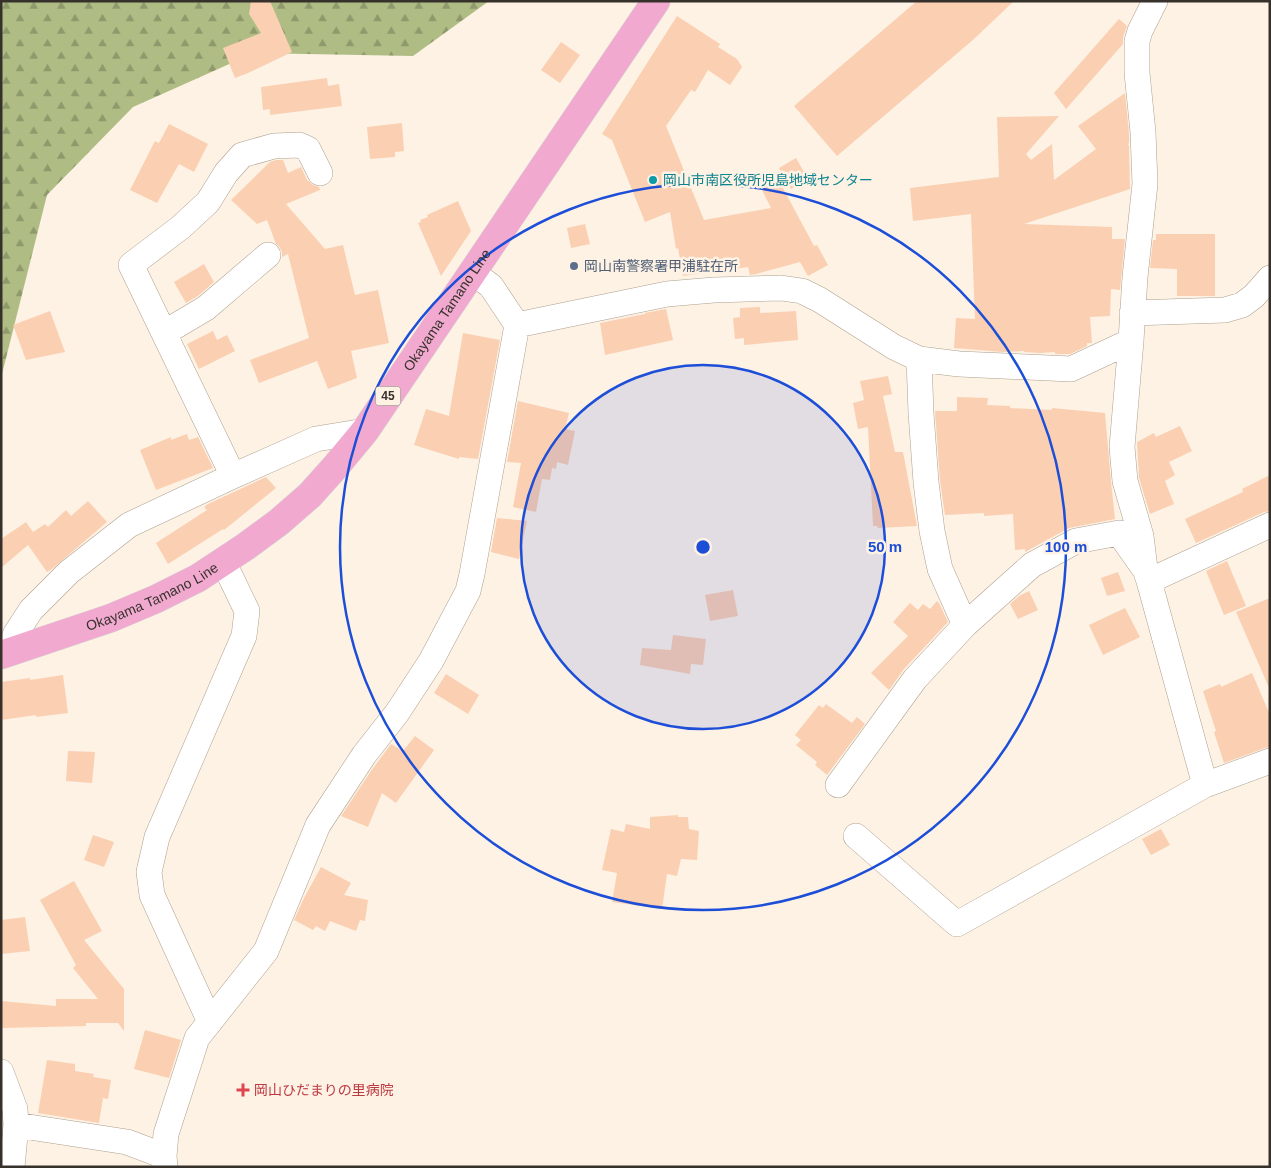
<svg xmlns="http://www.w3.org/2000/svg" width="1271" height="1168" viewBox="0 0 1271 1168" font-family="Helvetica,'Noto Sans JP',sans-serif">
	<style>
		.forest { fill: url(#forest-firs) }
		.building { fill: #fbcfb2 }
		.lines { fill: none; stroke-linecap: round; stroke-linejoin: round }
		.street-casing { stroke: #ada08f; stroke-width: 26 }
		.primary-casing { stroke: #d7d6d5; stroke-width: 29 }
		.street { stroke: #fff; stroke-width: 25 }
		.primary { stroke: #f1a9d0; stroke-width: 28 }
		.ring { fill: none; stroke: #1d4ed8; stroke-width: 2.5 }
		.culture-dot { fill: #0f9aa8; stroke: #fdf2e4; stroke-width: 2 }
		.service-dot { fill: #5c6f8a; stroke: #fdf2e4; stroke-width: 2 }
		.health-dot { fill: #e0444e; stroke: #fdf2e4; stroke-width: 2 }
		.labels { text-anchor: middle; stroke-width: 5; stroke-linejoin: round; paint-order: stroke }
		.shield { fill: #fdf2e4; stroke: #726b62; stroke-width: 1 }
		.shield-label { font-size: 12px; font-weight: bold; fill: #37312b }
		.culture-label { font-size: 14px; fill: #0d838f; stroke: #fdf2e4; text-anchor: start }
		.service-label { font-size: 14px; fill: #4e5e75; stroke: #fdf2e4; text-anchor: start }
		.street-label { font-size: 14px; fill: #37312b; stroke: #fdf2e4 }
		.health-label { font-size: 14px; fill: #be3a42; stroke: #fdf2e4; text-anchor: start }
		.centre { fill: #1d4ed8; stroke: #fdf2e4; stroke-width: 2.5 }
		.ring-label { font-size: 15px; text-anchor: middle; font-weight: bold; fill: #1d4ed8; stroke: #fdf2e4; stroke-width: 5; stroke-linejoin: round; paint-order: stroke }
	</style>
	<defs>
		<pattern id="forest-firs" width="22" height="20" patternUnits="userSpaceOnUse" patternTransform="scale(1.25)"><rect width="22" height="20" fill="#afbd84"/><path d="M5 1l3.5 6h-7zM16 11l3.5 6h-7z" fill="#8f9a6c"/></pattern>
	</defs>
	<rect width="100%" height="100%" fill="#fdf2e4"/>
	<path class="forest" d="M1 1H489L413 56 254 53 133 107 47 195 1 378Z"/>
	<path class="building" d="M251 1H270L292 52 248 73 235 78 223 48 261 33 249 14Z
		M917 1H1014L974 39 837 156 794 106Z
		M677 16 720 44 718 47 737 59 742 67 730 85 708 70 695 92 691 90 666 126 704 220 771 208 760 186 777 177 814 246 817 245 828 265 808 276 800 262 756 274 750 275 748 267 683 276 678 248 676 249 670 212 645 222 612 140 602 134Z
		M1119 19 1127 26 1123 37V44L1066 109 1054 93Z
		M561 42 580 55 560 83 541 70Z
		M327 78 328 86 339 84 342 106 270 115V109L263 110 261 87Z
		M1125 93 1129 133V143L1128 144 1129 146 1130 189 1024 224 1112 227V239H1125L1120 290 1111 289 1110 316 1090 317 1092 343H1087V346L1070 354H1055V352L1040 353 1024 352V351L1003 352 954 348 956 318 975 319 971 214 913 221 910 188 999 177 997 117 1059 116 1026 154 1031 160 1052 144 1054 180 1096 149 1078 126Z
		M402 123 404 151 395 152V157L370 159 367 127Z
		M169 124 208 144 194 172 179 164 157 203 130 190 155 141 159 143Z
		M796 158 808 179 791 189 779 168Z
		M276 160H283L288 173 301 167 307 180 313 185 319 187 320 190 286 204 325 249 343 245 355 295 378 290 389 343 351 351 357 378 328 389 317 361 259 383 250 360 309 338 288 254 282 257V252L279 246 276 244 267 220 257 224 231 200 270 162Z
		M458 201 471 231 441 276 418 223 421 222 420 220 428 217 427 215Z
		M585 224 590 244 571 248 567 228Z
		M1156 234H1215V296H1177V269L1150 268 1153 240H1156Z
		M204 264 214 282 198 296 186 303 174 282Z
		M760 307V313L796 311 798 340 744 345V338L735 339 733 318 740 317V308Z
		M666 309 673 340 605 355 600 323 645 314V313Z
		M50 311 65 352 26 360 13 325Z
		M213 331 217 340 227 335 235 351 199 369 187 344Z
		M463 333 500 340 478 459 459 457V459L414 445 426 409 449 416Z
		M888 376 892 394 883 396 895 452H903L917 526 878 528 877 526H873L868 427 858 429 853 403 864 400 860 381Z
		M957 397 988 398 987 405 1010 406V408L1052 410V408L1105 413 1111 482 1115 519 1069 528 1025 552V549L1015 550 1013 514 984 516V513L945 515 940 481 935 411H957Z
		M518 401 569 413 565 429 575 431 568 465 557 462 556 469 552 468 550 480 542 479 536 512 513 507 521 463 507 462Z
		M1180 426 1192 451 1169 462 1175 475 1165 481 1174 504 1150 514 1139 478 1137 442 1154 433 1156 437Z
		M187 434 189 440 198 437 213 468 156 490 140 450 171 437V440Z
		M1270 475V511L1264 512 1196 543 1185 519 1243 492 1242 489Z
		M266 477 276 488 224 530 223 529 168 564 156 543 207 510 204 507 208 504Z
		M88 501 107 522 52 569 47 572 28 545 1 568V539L26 522 33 532 45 524 48 527 66 510 71 516Z
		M497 518 527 521 519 559 491 552Z
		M1227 561 1246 606 1224 615 1206 571Z
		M1118 572 1125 591 1107 596 1101 578Z
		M733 590 738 616 710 621 705 595Z
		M1029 591 1038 610 1018 619 1010 604 1019 596Z
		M1270 598V690L1236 612Z
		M937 601 939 603 948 622 904 669 889 690 871 673 908 636 893 622 910 603 918 610 923 604 930 609Z
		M1125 608 1140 637 1103 655 1089 625Z
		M673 635 706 639 703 665 691 664 690 674 640 665 642 648 671 650Z
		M1252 673 1270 715V747L1265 748 1224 763 1214 732 1216 731 1203 691 1220 684 1221 687Z
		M446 674 479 695 468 714 434 693Z
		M63 675 68 713 36 717V715L1 720V682L30 678V680Z
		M826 704 852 723 857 717 865 724 827 775 815 765 817 762 796 745 801 740 795 735 819 705 823 708Z
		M415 736 434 750 396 803 382 793 368 827 341 816 371 771 391 744 403 751Z
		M68 751 95 752 92 783 66 781Z
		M678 815V817H688L689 829 699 831 697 860 681 859 677 876 667 874 662 909 612 902 617 873 602 870 611 829 624 832 626 824 650 829V817Z
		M1161 829 1170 845 1151 855 1142 839Z
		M93 835 114 842 104 867 84 860Z
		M321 867 351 883 344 895 368 900 365 921 360 920 356 931 330 921 325 931 316 926 313 930 294 920 303 900Z
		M74 881 102 931 84 940 124 989V1031L118 1023H86V1026L1 1028V1001L56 1006V999H98L73 968 76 965 40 900Z
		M25 917 30 951 1 954V920Z
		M145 1030 181 1040 169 1078 134 1069Z
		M47 1060 75 1064V1071L94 1074 93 1077 111 1080 108 1099 103 1098 99 1123 38 1113Z"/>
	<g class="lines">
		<g class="street-casing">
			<path id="street" d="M1132 313 1225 310 1242 305 1254 296 1270 278
				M517 325 667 294 714 290 781 288 802 291 820 300 894 347 919 359 959 364 1071 369 1131 341
				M164 333 206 308 268 255
				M919 359 921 413 926 482 932 531 940 569 965 625
				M233 476 131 265 181 227 208 202 226 173 242 155 274 146 299 145 308 149 320 173
				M1149 581 1270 525
				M8 653 16 633 31 610 69 572 129 525 233 476 316 439 365 431
				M838 785 915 679 965 625 1032 565 1076 541 1119 533 1143 567
				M1205 785 1270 761
				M856 836 957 924 1205 785 1149 581 1145 569 1141 536 1125 481 1122 447 1131 341 1135 277 1145 184 1143 132 1137 73V41L1140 31 1155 1
				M210 1022 152 895 149 872 157 837 244 636 247 611 223 561
				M1 1072 15 1109 16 1125 12 1167
				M16 1125 127 1142 164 1156
				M165 1167 164 1156 166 1134 197 1038 266 951 318 825 364 755 397 713 431 661 468 591 472 574 517 325 491 286 472 272"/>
		</g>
		<g class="primary-casing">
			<g id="primary">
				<path id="s1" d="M1 655 111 618 156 599 198 578 245 547 279 522 310 495 336 466 365 431 656 1"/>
			</g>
		</g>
		<use href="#street" class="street"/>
		<use href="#primary" class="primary"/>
	</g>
	<circle cx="703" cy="547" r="182" fill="#1d4ed8" fill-opacity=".12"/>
	<g class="ring">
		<circle cx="703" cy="547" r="182"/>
		<circle cx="703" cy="547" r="363"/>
	</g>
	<circle class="culture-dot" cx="653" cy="180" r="5"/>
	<circle class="service-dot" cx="574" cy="266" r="5"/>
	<path class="health-dot" d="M240.5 1082.5h5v5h5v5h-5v5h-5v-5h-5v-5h5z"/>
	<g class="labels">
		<rect class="shield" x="375.5" y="386.5" width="25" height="19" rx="4"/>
		<g class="shield-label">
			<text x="388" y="400">45</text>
		</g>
		<g class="culture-label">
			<text x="663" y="185">岡山市南区役所児島地域センター</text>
		</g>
		<g class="service-label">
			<text x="584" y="271">岡山南警察署甲浦駐在所</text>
		</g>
		<g class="street-label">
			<text dy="5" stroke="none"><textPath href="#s1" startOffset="582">Okayama Tamano Line</textPath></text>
			<text dy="5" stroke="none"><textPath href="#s1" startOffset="162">Okayama Tamano Line</textPath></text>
		</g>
		<g class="health-label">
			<text x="254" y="1095">岡山ひだまりの里病院</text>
		</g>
	</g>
	<circle cx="703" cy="547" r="8" class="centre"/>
	<g class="ring-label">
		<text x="885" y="552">50 m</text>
		<text x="1066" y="552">100 m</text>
	</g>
	<rect width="1271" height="1168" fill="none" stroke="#37312b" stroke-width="5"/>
</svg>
